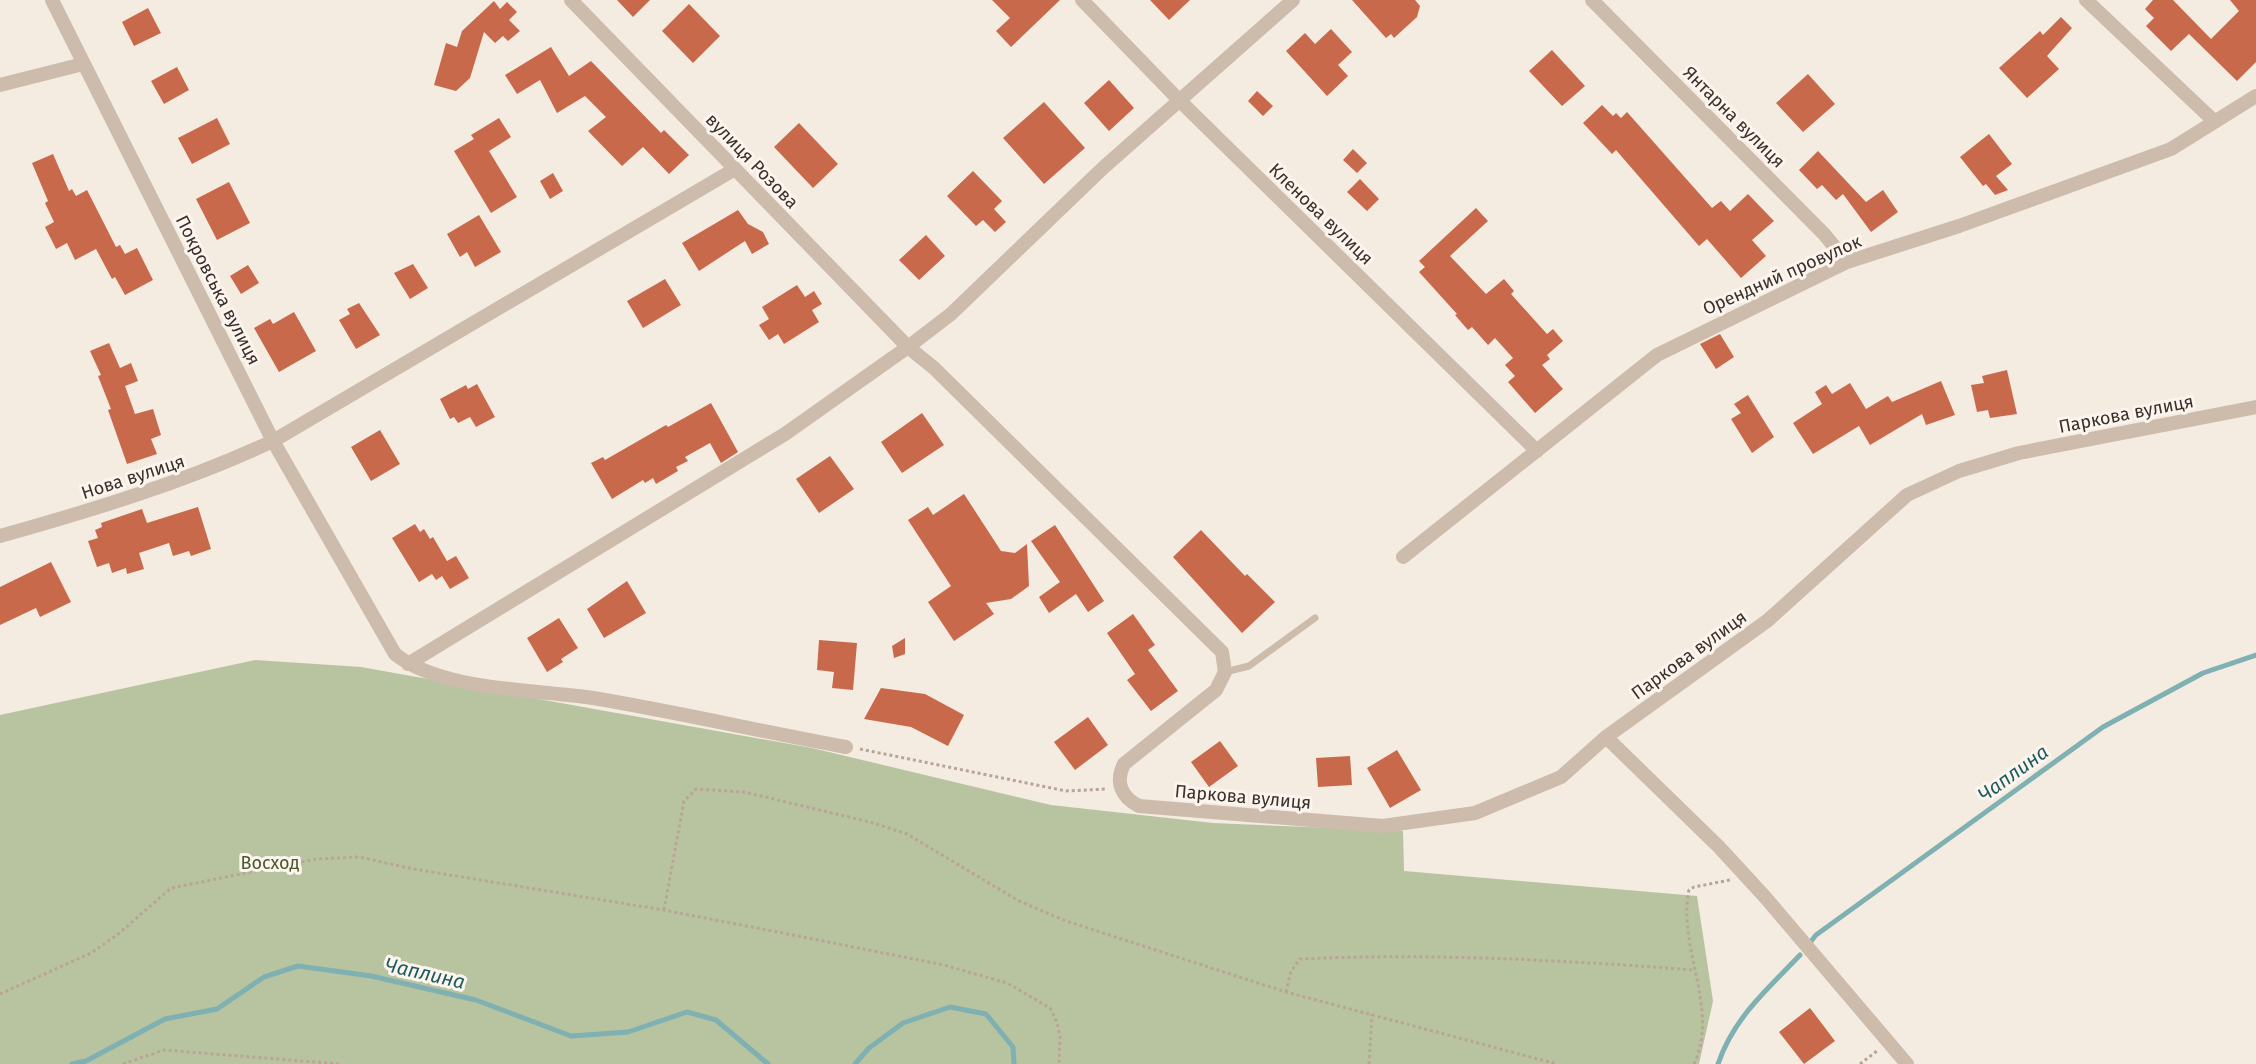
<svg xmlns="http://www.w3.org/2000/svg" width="2256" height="1064" viewBox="0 0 2256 1064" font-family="'Fira Sans',sans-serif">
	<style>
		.green { fill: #b8c4a0 }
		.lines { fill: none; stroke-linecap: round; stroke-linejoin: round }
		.stream { stroke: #7fb0b2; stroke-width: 5 }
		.building { fill: #c8694b }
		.path { stroke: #b9a596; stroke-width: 3; stroke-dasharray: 3 3; stroke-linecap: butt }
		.lane { stroke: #cdbbac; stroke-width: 7 }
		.street { stroke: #cdbbac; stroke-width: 14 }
		.labels { text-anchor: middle; stroke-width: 6; stroke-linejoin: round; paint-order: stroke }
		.street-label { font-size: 18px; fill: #3b302b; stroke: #fbf5ee }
		.park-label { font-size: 18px; fill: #4a5a2e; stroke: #fbf5ee }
		.water-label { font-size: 20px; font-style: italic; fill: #1f5a5e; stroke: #fbf5ee }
	</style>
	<rect width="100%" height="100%" fill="#f4ebe1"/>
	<path class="green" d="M255 660 361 667 812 748 1051 805 1213 823 1403 831 1404 871 1697 896 1713 1001 1699 1064H0V715Z"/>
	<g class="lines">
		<path class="stream" d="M1808 945 1816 935 2103 727 2203 673 2256 655
			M72 1064 86 1061 165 1019 217 1009 264 977 298 966 371 976 476 1000 571 1036 628 1032 687 1012 716 1020 768 1064
			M855 1064 869 1048 903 1023 950 1007 986 1014 1013 1047 1014 1064
			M1718 1064C1734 1017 1767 990 1800 955"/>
	</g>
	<path class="building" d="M617 0H650L633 17Z
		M992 0H1060L1011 47 996 31 1010 18Z
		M1150 0H1190L1169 20Z
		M1352 0H1415L1420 6 1417 17 1394 38 1391 34 1386 38Z
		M2153 0H2173L2211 39 2239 11 2230 0H2256V62L2237 81 2189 34 2171 51 2146 26 2154 18 2145 9Z
		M494 1 500 9 507 2 517 12 509 20 520 31 508 41 503 36 495 43 484 32 470 78 456 91 434 85 446 43 457 47 462 31Z
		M689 4 720 36 693 63 662 31Z
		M148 8 161 33 134 46 122 22Z
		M2061 17 2072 28 2047 56 2059 69 2027 98 1999 68 2040 31 2043 35Z
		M1331 29 1352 52 1338 65 1348 76 1327 96 1286 51 1305 33 1315 44Z
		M551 47 569 76 591 61 661 133 664 130 689 155 669 174 643 147 622 166 588 131 606 117 585 96 557 113 540 80 517 94 505 75Z
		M1552 50 1585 86 1562 106 1529 71Z
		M177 67 189 90 164 104 151 81Z
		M1808 74 1835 104 1803 132 1776 103Z
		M1109 80 1134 108 1109 131 1084 103Z
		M1257 91 1273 106 1263 116 1248 101Z
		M1044 102 1085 148 1044 184 1003 138Z
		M1602 105 1613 116 1616 113 1621 118 1627 112 1712 208 1721 201 1730 211 1748 194 1774 221 1752 240 1766 256 1741 278 1707 239 1699 246 1616 150 1612 154 1583 123Z
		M217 118 230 144 192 164 178 138Z
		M499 118 511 137 489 151 517 197 491 213 454 151 474 139 471 135Z
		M799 123 838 164 813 188 774 147Z
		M1989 134 2012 164 1996 176 2008 190 1995 195 1986 184 1983 186 1960 157Z
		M1353 149 1367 163 1357 173 1343 160Z
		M1818 151 1866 202 1883 190 1898 212 1871 232 1843 194 1836 200 1822 185 1817 189 1799 170Z
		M53 154 69 191 72 189 76 196 87 190 116 247 120 245 125 254 137 248 153 280 125 295 115 277 112 279 96 249 75 260 67 243 56 249 45 227 54 222 45 203 48 201 32 163Z
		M973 171 1002 201 994 209 1006 222 995 232 983 220 976 226 947 196Z
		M553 173 563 191 550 199 540 181Z
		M1360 179 1379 199 1367 211 1347 192Z
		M229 182 250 223 217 240 196 199Z
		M1476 208 1488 221 1450 256 1486 294 1504 279 1514 291 1511 294 1547 334 1553 329 1563 341 1547 355 1550 359 1542 365 1563 389 1535 413 1508 382 1515 376 1505 365 1513 358 1495 338 1488 345 1472 327 1468 330 1455 315 1457 314 1419 272 1425 267 1419 261Z
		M738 210 748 224 763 232 769 244 752 254 745 241 699 271 682 243Z
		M479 215 501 252 475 267 467 252 460 257 447 234Z
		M926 235 945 256 919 280 899 260Z
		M413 264 428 288 410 299 394 273Z
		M248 265 259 283 241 294 230 276Z
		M665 279 681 305 643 328 627 301Z
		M797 285 805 297 814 291 822 304 812 310 819 322 784 344 778 334 769 340 759 325 769 319 762 307Z
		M359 303 380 335 356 349 339 320 350 314 347 309Z
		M294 312 316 351 279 372 254 328 270 319 273 324Z
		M1720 334 1734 357 1716 369 1700 344Z
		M109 343 120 368 131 363 138 381 125 386 135 414 153 409 161 435 151 439 157 454 127 464 108 410 111 409 98 376 101 375 90 351Z
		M2007 370 2017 414 1990 418 1988 410 1977 412 1971 385 1984 383 1982 376Z
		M1941 381 1955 415 1926 425 1922 414 1870 445 1859 426 1813 454 1793 423 1822 404 1815 392 1826 385 1832 394 1850 383 1866 409 1888 396 1892 402Z
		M477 384 495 417 476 427 470 417 458 423 454 417 450 419 440 399 466 385 468 389Z
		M1748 395 1774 437 1752 453 1731 419 1741 413 1734 404Z
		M711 403 738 452 721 463 710 443 685 457 688 461 676 467 678 471 656 484 653 478 645 483 643 480 612 499 591 463 603 457 605 460 666 425 668 427Z
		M922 413 944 445 902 473 881 442Z
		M380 430 400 464 371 481 351 447Z
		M830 456 854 489 819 513 796 479Z
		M964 494 1001 551 1015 553 1027 544 1029 586 1011 599 986 603 994 614 954 641 928 602 951 586 908 520 928 507 933 515Z
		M198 507 211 549 191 556 189 551 173 556 169 543 139 553 144 569 127 574 126 568 112 573 109 563 97 567 88 541 98 538 95 530 102 527 101 523 142 509 147 523Z
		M415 524 420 532 424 529 430 539 433 537 447 561 456 556 469 578 450 589 442 576 436 580 432 574 419 582 392 538Z
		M1055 525 1104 601 1088 612 1076 594 1049 613 1039 597 1060 582 1031 541Z
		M1201 530 1245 576 1247 574 1275 602 1242 633 1173 557Z
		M51 562 71 602 40 617 36 608 0 625V587Z
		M627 581 646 613 604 638 587 609Z
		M1133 614 1155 645 1148 650 1178 691 1151 711 1127 680 1135 674 1107 633Z
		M559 618 578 648 561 659 563 662 547 672 527 638Z
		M905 638V654L894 658 892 646Z
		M819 640 857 643 853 690 832 688 834 672 817 670Z
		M881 688 925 694 964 715 948 746 911 727 864 719Z
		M1088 717 1108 745 1075 770 1054 742Z
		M1220 741 1238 766 1209 787 1191 762Z
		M1397 750 1421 790 1390 808 1367 768Z
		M1350 756 1352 785 1318 787 1316 758Z
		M1810 1008 1835 1041 1804 1064 1779 1032Z"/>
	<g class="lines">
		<path class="path" d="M860 749 1066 791 1107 789
			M664 910 684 801 696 789 744 792 870 822 907 834 1019 901 1066 921 1286 992 1557 1064
			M1286 992 1291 971 1300 959C1431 953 1563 960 1694 970
			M0 994 91 953 117 935 171 888 316 859 360 857 413 869 664 910 803 937 944 965 1007 983 1050 1008 1057 1022 1060 1037 1059 1064
			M123 1064 164 1050 339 1064
			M1369 1064 1372 1014
			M1694 1064C1720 1009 1677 948 1689 890L1694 887 1730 880
			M1860 1064 1877 1051"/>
		<path class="lane" d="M1225 672 1249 666 1315 618"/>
		<path class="street" d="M52 0 273 441 395 654C443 692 538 689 599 699 681 713 764 732 846 747
			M571 0 908 347 934 368 1222 652 1225 672 1216 690 1124 764C1115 782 1121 797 1139 806L1383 826 1475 813 1561 777 1606 737 1767 621 1907 495 1959 471 2019 453 2256 407
			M1082 0 1179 100 1537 451
			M1592 0 1824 234 1847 262
			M2086 0 2215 122
			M0 85 83 64
			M0 536C93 510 185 482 273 441L735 169
			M1403 557 1657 355 1847 262 1959 226 2171 149 2256 96
			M408 664 785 434 908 347 951 314 1103 168 1293 0
			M1606 737 1719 847 1765 897 1907 1064"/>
	</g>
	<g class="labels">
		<g class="street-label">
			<text transform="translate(1734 117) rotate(45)" y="6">Янтарна вулиця</text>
			<text transform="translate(752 161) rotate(46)" y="6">вулиця Розова</text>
			<text transform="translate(1321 214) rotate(44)" y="6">Кленова вулиця</text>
			<text transform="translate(1782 275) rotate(-24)" y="6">Орендний провулок</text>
			<text transform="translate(218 290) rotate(63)" y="6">Покровська вулиця</text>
			<text transform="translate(2126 414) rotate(-11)" y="6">Паркова вулиця</text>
			<text transform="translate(133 477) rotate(-18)" y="6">Нова вулиця</text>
			<text transform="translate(1689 655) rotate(-36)" y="6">Паркова вулиця</text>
			<text transform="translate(1243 797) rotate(5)" y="6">Паркова вулиця</text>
		</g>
		<g class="park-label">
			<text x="270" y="869">Восход</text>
		</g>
		<g class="water-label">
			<text transform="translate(2013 773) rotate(-36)" y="7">Чаплина</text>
			<text transform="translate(425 973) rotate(13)" y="7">Чаплина</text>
		</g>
	</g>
</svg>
